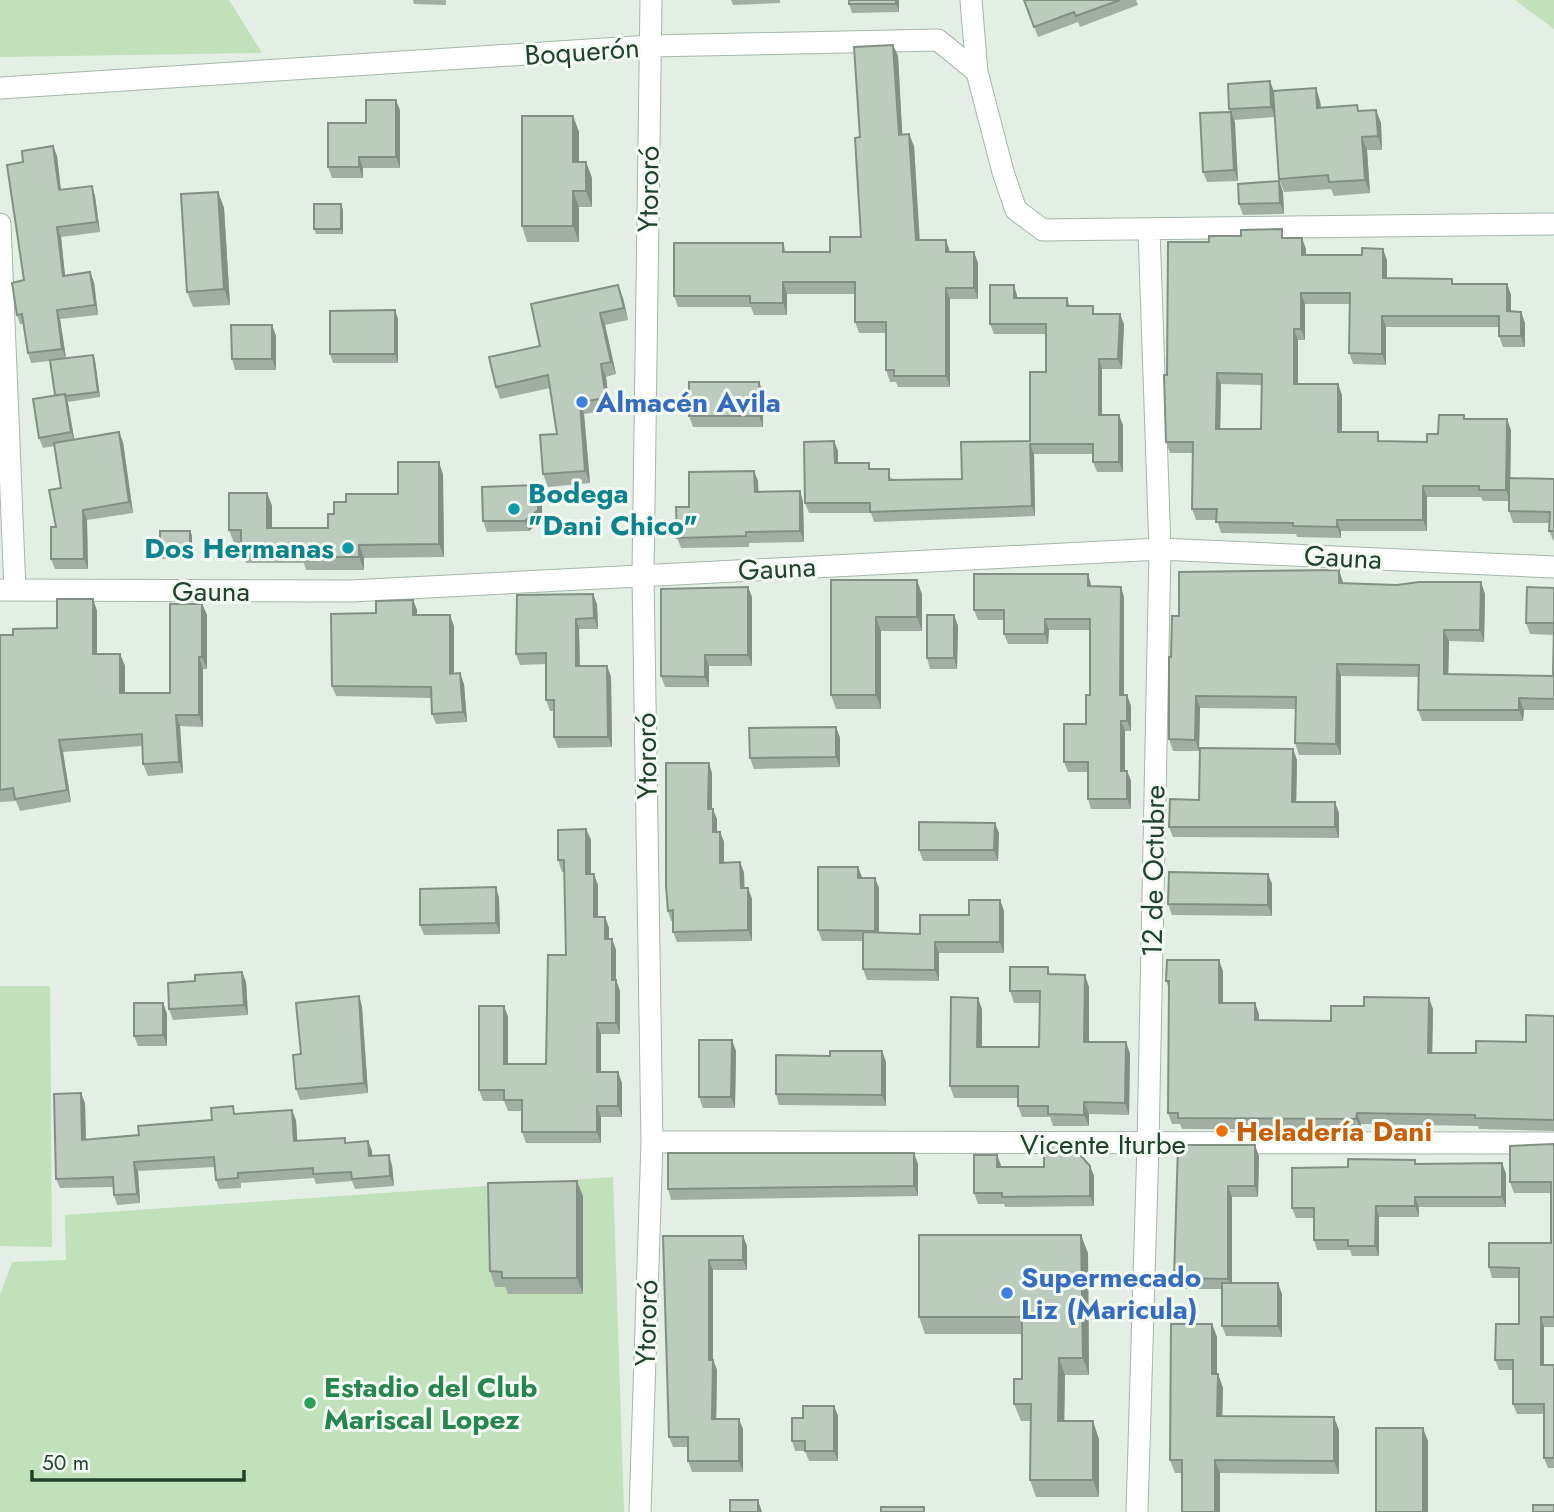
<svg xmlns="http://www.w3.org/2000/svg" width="1554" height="1512" viewBox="0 0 1554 1512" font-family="Jost,sans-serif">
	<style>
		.green { fill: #c0e1ba }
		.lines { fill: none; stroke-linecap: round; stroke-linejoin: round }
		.minor-casing { stroke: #a5b7a8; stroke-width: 23 }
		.minor { stroke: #fff; stroke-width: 21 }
		.wall { fill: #a1afa3; fill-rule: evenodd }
		.shaded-wall { fill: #838f84 }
		.building { fill: #bbccbd; stroke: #838f84; stroke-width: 2; fill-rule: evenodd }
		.shop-dot { fill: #3f7fe0; stroke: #f4faf4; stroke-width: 2.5 }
		.culture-dot { fill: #0f9aa8; stroke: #f4faf4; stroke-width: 2.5 }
		.food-dot { fill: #e8710a; stroke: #f4faf4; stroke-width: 2.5 }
		.leisure-dot { fill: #2e9e5b; stroke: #f4faf4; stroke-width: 2.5 }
		.labels { text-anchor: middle; stroke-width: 6; stroke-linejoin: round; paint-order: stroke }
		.street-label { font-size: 28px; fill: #20422a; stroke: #f4faf4 }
		.shop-label { font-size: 28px; font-weight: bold; fill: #366cbe; stroke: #f4faf4; text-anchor: start }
		.culture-label { font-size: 28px; font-weight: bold; fill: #0d838f; stroke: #f4faf4; text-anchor: start }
		.food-label { font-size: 28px; font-weight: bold; fill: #c56008; stroke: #f4faf4; text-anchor: start }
		.leisure-label { font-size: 28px; font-weight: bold; fill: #27864d; stroke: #f4faf4; text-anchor: start }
	</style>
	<rect width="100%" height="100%" fill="#e3eee4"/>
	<path class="green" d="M0 0H229L262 53 0 57Z
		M1515 0H1554V29Z
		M0 986H50L52 1247 0 1246Z
		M613 1177 624 1512H0V1295L12 1262 66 1260 65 1215Z"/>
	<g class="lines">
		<g class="minor-casing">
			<path id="minor" d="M971 0 977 72
				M0 88 650 46 938 40 977 72 1003 172 1016 210 1043 230 1554 224
				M0 224 15 590
				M0 590 351 591 1160 549 1554 567
				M652 1142 1554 1143
				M640 1512 652 1142 643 575 651 0
				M1137 1512 1148 1144 1160 549 1149 230"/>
		</g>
		<use href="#minor" class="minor"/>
	</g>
	<path class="wall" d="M413 0H446V5L414 4Z
		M731 0H780V3L733 5Z
		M899 0V12L852 13 849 4Z
		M1024 0H1136L1138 5 1080 27 1078 22 1038 37Z
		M893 45 898 56 902 135 914 146 920 240 950 252H974L978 263V299H950V387H898L896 382H890L886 370V333H859L855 322V294H787V315H754L751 307H678L674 296 783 243 786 252H830L861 237 860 137Z
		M1270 81 1273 91 1320 101 1321 107 1357 105 1359 111 1376 110 1381 123 1382 150H1367L1370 193 1334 196 1331 189 1284 192 1279 179 1275 117 1234 120 1238 181 1207 182 1203 172 1230 112 1229 109Z
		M400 110V168H363V178H332L328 167Z
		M573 116 579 132V162H586L592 178V207H579V242H527L522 226Z
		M53 146 57 156 61 190 92 186 95 196 100 232 61 237 65 275 94 282 98 315 60 319 66 358 93 355 95 360 100 397 68 402 74 439 123 442 133 513 87 520 88 569H55L51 559 61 488 54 446 43 448 39 438 55 395 50 361 31 363 28 353 24 324H20L17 315 24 280 23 162Z
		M1279 181 1283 192 1284 214 1243 215 1239 204Z
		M218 192 224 208 230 305 193 307 187 292Z
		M341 204 343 210V234H316L314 229Z
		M1241 236 1285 238 1306 249V255L1387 260V278L1452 279 1453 284H1507L1511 295V312H1521L1525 323V347H1503L1499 336V327H1386V365L1353 364 1349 353 1350 304H1305V340H1298V384H1338L1342 395V432L1381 441 1427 442 1464 415 1465 419 1511 430 1510 478 1554 479V542L1549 531V523H1513L1509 511V501H1483L1481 497H1427V531H1341V538L1297 537 1296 534 1221 533 1217 520H1196L1192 509 1193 453H1170L1166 442 1167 375 1209 242ZM1221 384 1262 385 1261 429H1220Z
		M618 285 623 298 628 320 605 325 616 374 606 377 610 410 584 414 590 483 548 487 543 474 557 434 550 388 500 399 496 387Z
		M1017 295V298H1067L1070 306 1096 314 1124 324 1122 369H1102V415L1123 425V472H1097L1093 462V454H1034L1035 516 874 522 871 513H809L805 503 834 441 838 451V463L871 469 893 479V480L962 479 1030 441 1046 372V334H994L990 324Z
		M395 310 398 319V363H333L330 354Z
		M272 325 276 336V370H235L232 359Z
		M759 382 763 392V427H693L689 416Z
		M439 462 443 475 444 557 364 558V570H306L304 563H246L241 550V543H234L229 530 267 493 272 506V528H328L334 514 346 502 398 494Z
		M754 471 758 481V492L800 491 803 502 804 542 749 543V547L681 548 677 538 689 507Z
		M538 485 542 496V520L529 531 487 532 483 521Z
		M190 531 192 536V559H162L160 554Z
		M1088 574 1091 586 1121 587 1124 597V695H1127L1131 706V731H1125V771H1127L1131 781V809H1091L1088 799V772H1068L1064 762 1086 724 1090 695V630H1049L1048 644H1008L1004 634V620H978L974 610Z
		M831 580 922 594V631H881V709H836L831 695Z
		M1343 582V583L1485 594 1484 642 1449 641 1448 674 1553 676 1554 635 1530 634 1526 623 1554 588V710H1524L1523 721H1422L1418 710 1419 677 1341 676V755H1299L1295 743V709L1200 708 1199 751H1173L1169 739 1171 657 1179 616Z
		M748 587 752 597V666H709V687H665L661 676Z
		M93 599 97 611V654H120L125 666V693H170L202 604 207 615V669H203V727L180 726 183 773 148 776 143 764 142 746 63 752 71 802 20 811 16 801 0 802V635H13L57 628Z
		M413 600 417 610V615L454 626V674L464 684 467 722 436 724 432 714 431 698 336 696 332 686 376 613Z
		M597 604 598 629H579L580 666H607L611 677 612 747 558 748 554 737V711H550L546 700V664L520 665 516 654Z
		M954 615 958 626 957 669H930L927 658Z
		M836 727 840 738V767L754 769 750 758Z
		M1293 749 1297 760 1296 802 1339 813V838L1173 837 1169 827 1199 800Z
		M712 773V809L717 819V832H720L724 842V863L740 862 744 873V888H748L752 899V941L677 942 673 932V921H671L668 911Z
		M586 829 591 840V874L598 885V917H605L609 928V939H612L616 950V980L620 991V1034H601V1072H618L622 1083V1117H601V1143H526L522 1132V1111H508L504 1101H483L479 1090 504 1006 508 1017V1064H546L566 955 564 872H562L558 860Z
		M999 833 998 861H923L919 850Z
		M1268 874 1272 884V916L1172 915 1168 904Z
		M862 878H875L879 888V932L920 934 969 915 1000 900 1004 911V953H939V981L867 980 863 969V941H822L818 930Z
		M496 887 499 898 500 934 424 935 420 925Z
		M1048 967 1050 974 1089 987V1042H1126L1130 1054 1129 1115 1089 1114V1126H1053L1050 1117H1022L1018 1106V1098H954L950 1086 982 1009V1047H1039L1040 1003H1014L1010 991Z
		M1223 971V1003L1259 1014V1020L1331 1021 1433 1009 1432 1053H1476L1526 1042 1554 1016V1131L1479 1129 1478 1126 1361 1124V1130L1182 1129 1180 1124H1172L1168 1113 1169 989 1166 981Z
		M242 972 246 982 248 1015 173 1020 169 1009 195 981Z
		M359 996 362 1007 368 1093 300 1100 296 1089 301 1054Z
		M163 1003 167 1014V1046H138L134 1036Z
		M736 1051 735 1108H703L699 1097Z
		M882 1051 886 1062V1106L779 1105 776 1094 830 1056Z
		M85 1103 86 1140 139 1135 212 1120 236 1113 296 1120 297 1141 345 1138 346 1143 368 1141 372 1151V1156L392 1165 394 1186 355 1189 352 1181 316 1184 314 1178 241 1183V1188L219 1189 216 1180 215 1167 138 1171 140 1203 117 1205 114 1195 113 1187 60 1188 56 1179Z
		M1554 1144V1327H1544V1365H1554V1468H1548L1544 1458V1414H1517L1513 1404V1370H1499L1495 1360 1519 1324V1278H1492L1489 1267 1551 1243V1193H1514L1510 1182Z
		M1178 1145 1259 1156 1258 1197H1232V1283L1282 1294V1337L1226 1336 1222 1326V1289H1178L1174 1278Z
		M997 1155 1001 1167H1044L1090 1166 1094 1176V1206L1005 1207 1004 1204H978L974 1193Z
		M1415 1160 1417 1164 1502 1163 1506 1174V1207H1419V1217H1379V1256H1352L1350 1250H1317L1314 1240V1218H1296L1292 1208 1348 1167Z
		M918 1164V1196L671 1200 668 1189Z
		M583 1196V1294H508L505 1287H495L490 1271Z
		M663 1236H743L747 1246V1270H713V1360L717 1370 716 1419 743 1429V1472H692L688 1461V1447H673L669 1437Z
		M1088 1253 1089 1375H1065L1064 1421 1099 1439V1497H1036L1030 1480 1031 1421H1021L1014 1404 1022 1379V1334H925L919 1317Z
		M1212 1324 1217 1337V1374H1218L1223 1388 1222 1416 1339 1430V1474L1220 1473V1512L1182 1473H1175L1170 1460Z
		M834 1406 838 1416V1461H809L805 1451H795L792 1441 803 1418Z"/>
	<path class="shaded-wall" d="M896 0H899V12L896 4Z
		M893 45 898 56 903 146 899 135Z
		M1270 81 1274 92 1275 117 1271 107Z
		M1316 88 1320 101 1322 121 1317 108Z
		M396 100 400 110V168L396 157Z
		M1376 110 1381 123 1382 150 1378 136Z
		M1231 112 1235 122 1238 181 1234 170Z
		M573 116 579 132V178L573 162Z
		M909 134 914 146 920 252 916 240Z
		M1362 137 1367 150 1370 193 1365 180Z
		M53 146 57 156 62 200 59 190Z
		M359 157 363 168V178L359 167Z
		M586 162 592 178V207L586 191Z
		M1279 181 1283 192 1284 214 1280 203Z
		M92 186 95 196 100 232 97 222Z
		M573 191 579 207V242L573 226Z
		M218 192 224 208 230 305 224 289Z
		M341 204 343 210V234L341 229Z
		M57 227 61 237 66 285 63 276Z
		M1302 238 1306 249V266L1302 255Z
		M946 240 950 252H946Z
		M1383 249 1387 260V289L1383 278Z
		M974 252 978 263V299L974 288Z
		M90 272 94 282 98 315 95 305Z
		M783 282 787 294V315L783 303Z
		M1507 284 1511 295V322L1507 311Z
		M618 285 623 298 628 320 624 308Z
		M1014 285 1017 295V308L1014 298Z
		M946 288 950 299V387L946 376Z
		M1301 293 1305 304V340L1301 329Z
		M57 310 60 319 66 358 62 349Z
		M395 310 398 319V363L395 354Z
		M1521 312 1525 323V347L1521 336Z
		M600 313 605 325 616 374 611 362Z
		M1120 314 1124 324 1122 369 1118 359Z
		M1382 316 1386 327V365L1382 354Z
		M272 325 276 336V370L272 359Z
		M1294 329 1298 340V395L1294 384Z
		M93 355 95 360 100 397 98 392Z
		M1099 359 1102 369V425L1099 415Z
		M601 364 606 377 610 410 606 398Z
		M1217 373 1221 384 1220 440 1216 429Z
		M759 382 763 392V427L759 416Z
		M1338 384 1342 395V444L1338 432Z
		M65 394 68 404 75 443 71 432Z
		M580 402 584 414 590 483 585 471Z
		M1119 415 1123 425V472L1119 462Z
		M1507 419 1511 430 1510 501 1506 490Z
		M119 432 123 442 133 513 129 502Z
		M834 441 838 451V473L835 463Z
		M1030 444 1034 454 1035 516 1032 506Z
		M439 462 443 475 444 557 439 544Z
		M754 471 758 481 759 503 755 492Z
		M538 485 542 496V520L529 531 525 521Z
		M1423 486 1427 497V531L1423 520Z
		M800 491 803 502 804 542 800 531Z
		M267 493 272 506V541L267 528Z
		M83 510 87 520 88 569 84 559Z
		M1337 520 1341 531V538L1337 527Z
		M190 531 192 536V559L190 554Z
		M359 545 364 558V570L359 557Z
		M1339 570 1343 582V595L1339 583Z
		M1088 574 1091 585V597L1088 586Z
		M917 580 922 594V631L917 617Z
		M1481 582 1485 594 1484 642 1480 630Z
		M748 587 752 597V666L748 655Z
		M1121 587 1124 597V706L1120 695Z
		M593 594 597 604 598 629 594 618Z
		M93 599 97 611V666L93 654Z
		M413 600 417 610V625L413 615Z
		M202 604 207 615V669L202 657Z
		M450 615 454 626V684L450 674Z
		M954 615 958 626 957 669 954 658Z
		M876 617 881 631V709L876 695Z
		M576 619 579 629 580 677 576 666Z
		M1045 619 1049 630 1048 644 1045 634Z
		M1444 630 1449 641 1448 686 1444 674Z
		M120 654 125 666V705L120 693Z
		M705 655 709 666V687L705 677Z
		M199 657 203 669V727L199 715Z
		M1337 664 1341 676V755L1336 744Z
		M607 666 611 677 612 747 608 737Z
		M460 673 464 684 467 722 463 712Z
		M1127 695 1131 706V731L1127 721Z
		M1196 696 1200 708 1199 751 1195 740Z
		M1519 698 1524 710 1523 721 1519 710Z
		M176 715 180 726 183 773 179 762Z
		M1121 721 1125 731V781L1121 771Z
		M836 727 840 738V767L836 757Z
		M59 740 63 752 71 802 67 790Z
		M1293 749 1297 760 1296 812 1292 802Z
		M709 763 712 773V819L708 809Z
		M1127 771 1131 781V809L1127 799Z
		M1335 802 1339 813V838L1335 827Z
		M713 809 717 819V842L713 832Z
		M995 823 999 833 998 861 994 850Z
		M586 829 591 840V885L586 874Z
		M720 832 724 842V873L720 863Z
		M740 862 744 873 745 899 741 888Z
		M858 867 862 877V888L858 878Z
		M594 874 598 885V928L594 917Z
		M1268 874 1272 884V916L1268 905Z
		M875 878 879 888V941L875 931Z
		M496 887 499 898 500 934 496 923Z
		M748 888 752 899V941L748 930Z
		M1000 900 1004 911V953L1000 942Z
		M605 917 609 928V950L605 939Z
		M612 939 616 950V991L612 980Z
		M935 942 939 953V981L935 970Z
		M1219 960 1223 971V1014L1219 1003Z
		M242 972 246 982 248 1015 244 1005Z
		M1085 975 1089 987V1054L1084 1042Z
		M616 980 620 991V1034L616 1023Z
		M359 996 362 1007 368 1093 364 1083Z
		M978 998 982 1009V1059L977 1047Z
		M1429 998 1433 1009 1432 1064 1428 1053Z
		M163 1003 167 1014V1046L163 1035Z
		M1255 1003 1259 1014V1031L1255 1020Z
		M504 1006 508 1017V1075L504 1064Z
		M597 1023 601 1034V1083L597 1072Z
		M732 1040 736 1051 735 1108 731 1097Z
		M1126 1042 1130 1054 1129 1115 1125 1103Z
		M882 1051 886 1062V1106L882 1095Z
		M618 1072 622 1083V1117L618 1106Z
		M81 1093 85 1103 86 1150 82 1140Z
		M1084 1102 1089 1114V1126L1084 1115Z
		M597 1106 601 1117V1143L597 1132Z
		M292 1110 296 1120 298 1151 294 1141Z
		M1357 1113 1361 1124V1130L1356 1119Z
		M368 1141 372 1151 373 1166 369 1156Z
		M1255 1145 1259 1156 1258 1197 1255 1186Z
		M914 1153 918 1164V1196L914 1186Z
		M389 1155 392 1165 394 1186 390 1176Z
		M997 1155 1001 1165V1177L997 1167Z
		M134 1162 138 1171 140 1203 137 1194Z
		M1502 1163 1506 1174V1207L1502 1197Z
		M1090 1166 1094 1176V1206L1090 1196Z
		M577 1181 583 1196V1294L577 1278Z
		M1228 1186 1232 1197V1290L1228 1279Z
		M1415 1197 1419 1207V1217L1415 1206Z
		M1376 1206 1379 1217V1256L1375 1246Z
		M1081 1235 1088 1253 1089 1375 1083 1358Z
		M743 1236 747 1246V1270L743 1260Z
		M709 1260 713 1270V1360L717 1370 716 1429 712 1419 709 1360Z
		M1278 1283 1282 1294V1337L1278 1326Z
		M1541 1317 1544 1327V1376L1541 1365Z
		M1212 1324 1217 1337V1388L1212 1374Z
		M1059 1358 1065 1375 1064 1439 1058 1421Z
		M1218 1374 1223 1388 1222 1429 1217 1416Z
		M834 1406 838 1416V1461L834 1451Z
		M1334 1417 1339 1430V1474L1334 1461Z
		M739 1419 743 1429V1472L739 1461Z
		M1093 1421 1099 1439V1497L1093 1480Z
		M1423 1428 1428 1441V1512H1423Z
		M1215 1460 1220 1473V1512H1215Z
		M758 1500 762 1512H758Z"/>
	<path class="building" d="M849 0H896V4H849Z
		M1024 0H1120L1076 16 1074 12 1034 27Z
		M893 45 899 135 909 134 916 240H946V252H974V288H946V376H894V370H886V322H855V282H783V303H750V296H674V243H783V252H830V237H861L855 138 860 137 854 47Z
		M1270 81 1271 107 1229 109 1228 84Z
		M1316 88 1317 108 1357 105 1358 111 1376 110 1378 136 1362 137 1365 180 1329 182 1328 175 1279 179 1273 91Z
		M366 100H396V157H359V167H328V123H366Z
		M1231 112 1234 170 1203 172 1200 113Z
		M522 116H573V162H586V191H573V226H522Z
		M53 146 59 190 92 186 97 222 57 227 63 276 90 272 95 305 57 310 62 349 28 353 22 314 17 315 12 283 24 280 7 165 23 162 22 151Z
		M1279 181 1280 203 1239 204 1238 184Z
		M218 192 224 289 187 292 181 194Z
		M314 204H341V229H314Z
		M1282 229V238H1302V255H1362V248L1383 249V278L1452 279V284H1507V311L1521 312V336H1499V316H1382V354L1349 353 1350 293H1301V329H1294V384H1338V432H1378V441L1427 442V434H1438L1439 415H1464V419H1507L1506 490H1479V486H1423V520H1337V527L1293 526V523L1216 522 1217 509H1192L1193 442H1166L1164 375H1167L1168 242H1209V236H1241V230ZM1217 373 1262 374 1261 429H1216Z
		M618 285 624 308 600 313 611 362 601 364 606 398 580 402 585 471 543 474 540 435 557 434 548 375 496 387 489 357 540 346 531 304Z
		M990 285H1014V298H1067V306H1093V314H1120L1118 359H1099V415H1119V462H1093V444H1030L1032 506 870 512V503H805L804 442 834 441 835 463H869V469H889V480L962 479 961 442 1030 441V372H1046V324H990Z
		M395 310V354H330V311Z
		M231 325H272V359H232Z
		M93 355 98 392 65 396V394L55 395 50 360Z
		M689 382H759V416H689Z
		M65 394 71 432 39 438 33 399Z
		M119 432 129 502 83 510 84 559H51V527H56L49 490 61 488 54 443Z
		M398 462H439V544L359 545V557H302V550H241V530H229V493H267V528H328V514H334V502H346V494H398Z
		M754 471 755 492 800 491V531L746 532V536L677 538 676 507H689V472Z
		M1509 478 1554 479V531H1549L1550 512 1509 511Z
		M538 485V510L525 521H483L482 487Z
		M160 531H190V554H160Z
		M1339 570V583L1397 585 1419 582H1481L1480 630H1444V674L1553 676 1554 623H1526L1527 587 1554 588V699L1519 698V710H1418L1419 665 1337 664 1336 744 1295 743 1296 697 1196 696 1195 740 1169 739V657H1171L1172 616H1179V572Z
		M974 574H1088V586L1121 587 1120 695H1127V721H1121V771H1127V799H1088V762H1064V724H1086V695H1090V619H1045V634H1004V610H974Z
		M831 580H917V617H876V695H831Z
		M748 587V655H705V677L661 676V589Z
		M593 594 594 618 576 619V666H607L608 737H554V700H546V653L516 654 517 595Z
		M57 599H93V654H120V693H170V604H202V657H199V715H176L179 762 143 764 142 734 59 740 67 790 15 799 13 788 0 790V635H13V629L57 628Z
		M413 600V615H450V674L460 673 463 712 432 714 431 687 332 686 331 614 376 613V601Z
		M927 615H954V658H927Z
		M836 727V757L750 758 749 728Z
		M1200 748 1293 749 1292 802H1335V827H1169L1170 799 1199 800Z
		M666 763H709L708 809H713V832H720V863L740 862 741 888H748V930L673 932V910L668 911 666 886Z
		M919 822 995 823 994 850H919Z
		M586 829V874H594V917H605V939H612V980H616V1023H597V1072H618V1106H597V1132H522V1100H504V1090H479V1006H504V1064H546L548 955H566L564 860H558V830Z
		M818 867H858V878H875V931L818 930Z
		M1169 872 1268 874V905L1168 904Z
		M496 887V923L420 925V889Z
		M969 900H1000V942H935V970L863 969V932L920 934V915H969Z
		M1167 960H1219V1003H1255V1020L1331 1021V1006H1364V997L1429 998 1428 1053H1476V1041L1526 1042V1015L1554 1016V1120L1475 1118V1115L1357 1113 1356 1119 1178 1118V1113H1168L1169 981H1166Z
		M1010 967H1048V974L1085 975 1084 1042H1126L1125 1103 1084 1102V1115L1048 1114V1106H1018V1086H950L951 997 978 998 977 1047H1039L1040 991H1010Z
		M242 972 244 1005 169 1009 168 983 195 981V975Z
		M359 996 364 1083 296 1089 293 1055 301 1054 296 1003Z
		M134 1003H163V1035L134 1036Z
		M699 1040H732L731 1097H699Z
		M830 1051H882V1095L776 1094V1055L830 1056Z
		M81 1093 82 1140 139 1135 138 1126 212 1120 211 1108 233 1106 234 1114 292 1110 294 1141 345 1138V1143L368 1141 369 1156 389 1155 390 1176 352 1179 351 1172 313 1174V1168L238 1173V1178L216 1180 214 1157 134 1162 137 1194 114 1195 113 1177 56 1179 54 1094Z
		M1554 1144V1317H1541V1365H1554V1458H1544V1404H1513V1360H1495L1496 1324H1519V1268L1489 1267V1243H1551V1182H1510V1146Z
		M1049 1145H1071L1090 1166V1196L1002 1197V1193H974V1155H997V1167H1044V1154H1049Z
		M1178 1145H1255V1186H1228V1279L1174 1278Z
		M668 1153H914V1186L668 1189Z
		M1348 1159 1415 1160V1164L1502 1163V1197H1415V1206H1376L1375 1246H1348V1240H1314V1208H1292V1168L1348 1167Z
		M577 1181V1278H502V1272L490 1271 488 1183Z
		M919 1235H1081L1083 1358H1059L1058 1421H1093V1480H1030L1031 1404H1014V1379H1022V1317H919Z
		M663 1236H743V1260H709V1360H713L712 1419H739V1461H688V1437H669Z
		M1222 1283H1278V1326H1222Z
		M1171 1324H1212V1374H1218L1217 1416 1334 1417V1461L1215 1460V1512H1182V1460H1170Z
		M803 1406H834V1451H805V1441H792V1418H803Z
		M1376 1428H1423V1512H1376Z
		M730 1500H758V1512H730Z
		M1533 1505H1554V1512H1533Z
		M881 1507H924V1512H881Z"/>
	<g class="shop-dot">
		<circle cx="582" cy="402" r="7"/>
		<circle cx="1007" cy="1293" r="7"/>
	</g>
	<g class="culture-dot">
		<circle cx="514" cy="509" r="7"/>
		<circle cx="348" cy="548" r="7"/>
	</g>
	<circle class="food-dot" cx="1222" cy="1131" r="7"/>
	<circle class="leisure-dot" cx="310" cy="1403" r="7"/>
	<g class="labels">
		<g class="street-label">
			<text transform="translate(582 51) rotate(-4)" y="10">Boquerón</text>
			<text transform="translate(648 189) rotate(-89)" y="10">Ytororó</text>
			<text transform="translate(1343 557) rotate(3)" y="10">Gauna</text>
			<text transform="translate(777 568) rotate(-3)" y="10">Gauna</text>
			<text x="211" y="601">Gauna</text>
			<text transform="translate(646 756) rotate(-91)" y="10">Ytororó</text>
			<text transform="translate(1153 871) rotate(-89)" y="10">12 de Octubre</text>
			<text x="1103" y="1154">Vicente Iturbe</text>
			<text transform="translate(646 1323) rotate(-88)" y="10">Ytororó</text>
		</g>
		<g class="shop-label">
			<text x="596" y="412">Almacén Avila</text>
			<text x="1021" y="1287">Supermecado<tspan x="1021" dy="32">Liz (Maricula)</tspan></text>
		</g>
		<g class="culture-label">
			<text x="528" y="503">Bodega<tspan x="528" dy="32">"Dani Chico"</tspan></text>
			<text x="334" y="558" text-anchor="end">Dos Hermanas</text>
		</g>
		<g class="food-label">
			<text x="1236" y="1141">Heladería Dani</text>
		</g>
		<g class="leisure-label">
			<text x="324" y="1397">Estadio del Club<tspan x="324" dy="32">Mariscal Lopez</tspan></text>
		</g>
	</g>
	<path d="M32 1470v10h212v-10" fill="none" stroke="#20422a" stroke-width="3.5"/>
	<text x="42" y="1470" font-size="21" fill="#20422a" stroke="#f4faf4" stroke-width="5" paint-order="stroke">50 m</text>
</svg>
